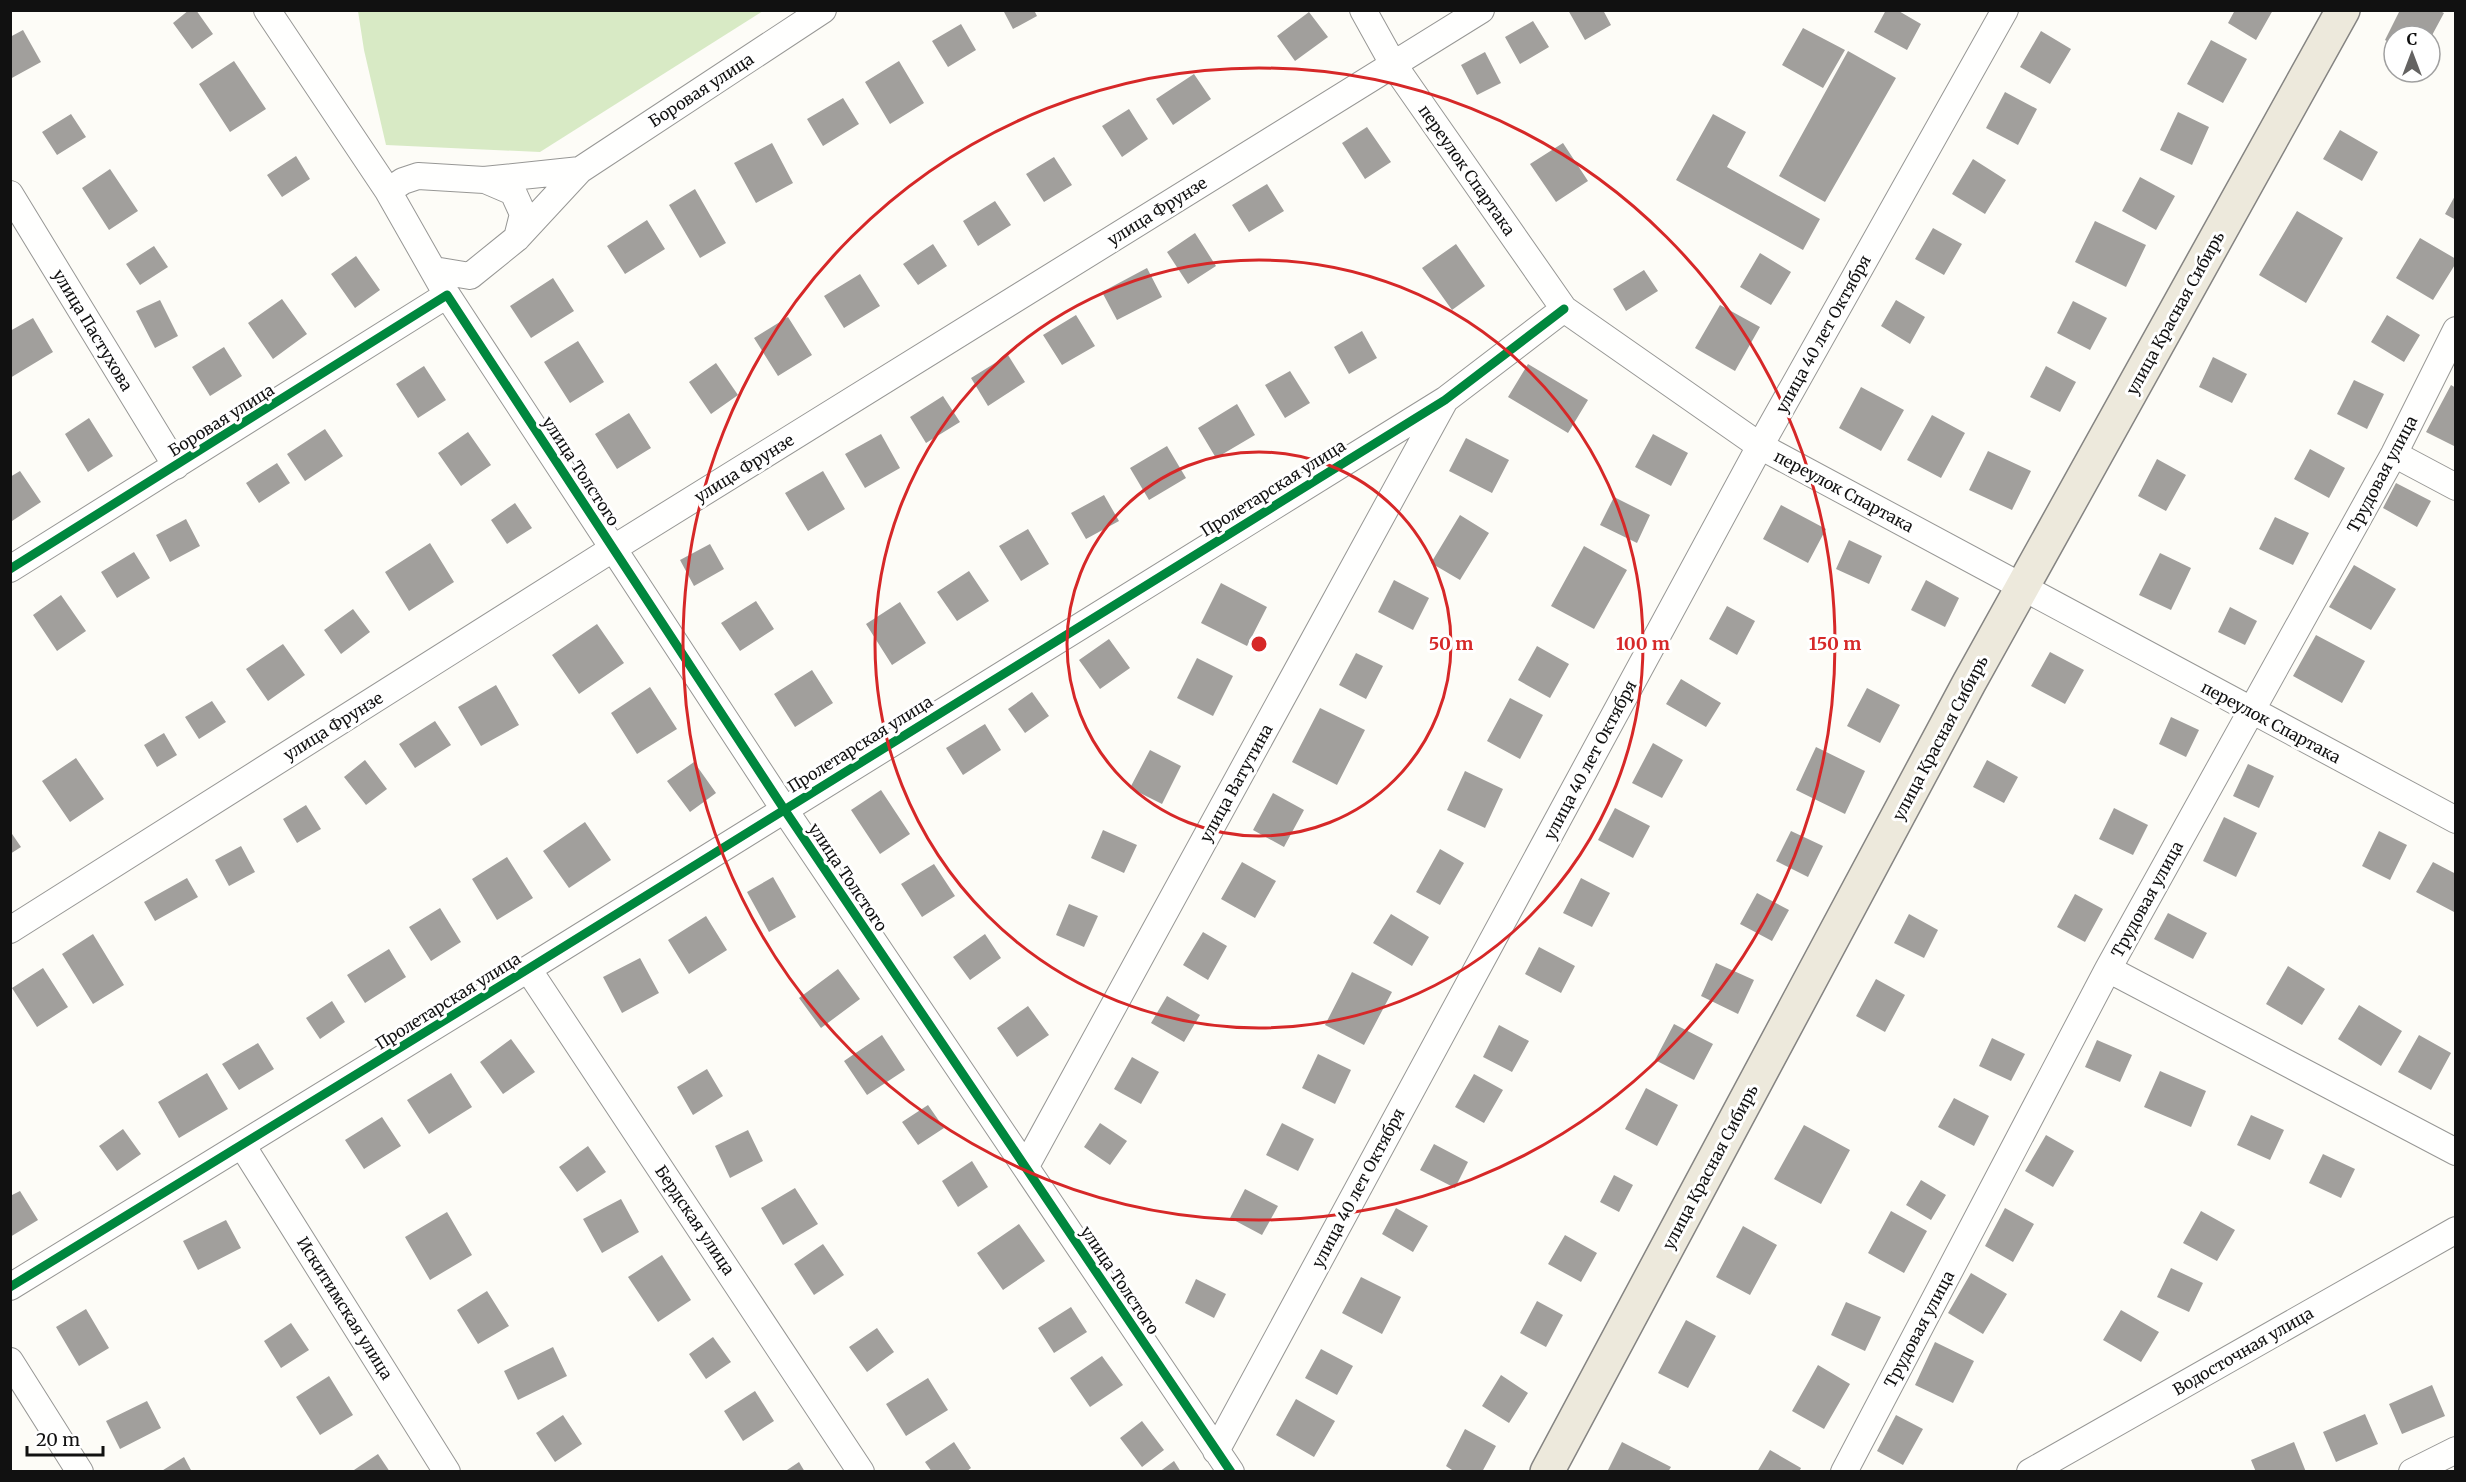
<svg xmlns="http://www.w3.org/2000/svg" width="2466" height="1482" viewBox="0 0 2466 1482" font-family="Merriweather,serif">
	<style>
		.forest { fill: #d8eac5 }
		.building { fill: #a19f9c }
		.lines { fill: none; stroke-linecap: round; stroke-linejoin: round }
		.minor-casing { stroke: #979795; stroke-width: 28 }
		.major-casing { stroke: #858482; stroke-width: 36 }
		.minor { stroke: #fffffe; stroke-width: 26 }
		.major { stroke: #ede9dc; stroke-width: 33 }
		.cycleway-casing { stroke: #fff; stroke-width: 13 }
		.cycleway { stroke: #00873e; stroke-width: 9 }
		.ring { fill: none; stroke: #d62828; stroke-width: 3 }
		.labels { text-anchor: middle; stroke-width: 6; stroke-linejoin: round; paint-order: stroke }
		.street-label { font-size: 16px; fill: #111; stroke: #fff }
		.centre { fill: #d62828; stroke: #fff; stroke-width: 3 }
		.ring-label { font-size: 18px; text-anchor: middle; font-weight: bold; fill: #d62828; stroke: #fff; stroke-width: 6; stroke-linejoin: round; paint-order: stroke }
	</style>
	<rect width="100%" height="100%" fill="#fdfcf7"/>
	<path class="forest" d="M358 11V10L763 11 540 152 386 145 364 50Z"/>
	<path class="building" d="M189 10H196L213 34 192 49 173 23Z
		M1003 10H1034L1037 16 1013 29Z
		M1568 10H1603L1611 25 1585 40Z
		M1886 10H1897L1921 24 1907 50 1874 32Z
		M2235 10H2273L2256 40 2228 23Z
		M2400 10H2438L2444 13 2430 39V36H2394V45L2385 40Z
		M1309 12 1328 37 1295 61 1277 36Z
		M1533 21 1549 47 1520 64 1505 37Z
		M961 24 976 50 948 67 932 41Z
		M1803 28 1845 50 1823 88 1782 65Z
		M23 30 41 62 10 79V37Z
		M2041 31 2071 49 2050 84 2020 67Z
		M2211 40 2247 59 2223 103 2187 84Z
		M1848 51 1896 78 1825 202 1779 176Z
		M1485 52 1501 83 1477 95 1461 65Z
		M234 61 266 109 230 132 199 84Z
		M899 61 924 103 890 124 865 82Z
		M1194 74 1211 99 1173 125 1156 99Z
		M2005 92 2037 109 2018 145 1986 128Z
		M843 98 859 124 823 146 807 119Z
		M1129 109 1148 139 1122 157 1102 126Z
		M2178 112 2209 127 2192 165 2160 150Z
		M71 114 86 137 57 155 42 132Z
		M1713 114 1746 132 1727 167 1820 219 1803 250 1676 180Z
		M1367 127 1391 162 1365 179 1342 143Z
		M2340 130 2378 152 2362 181 2323 159Z
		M772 143 793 183 756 203 734 163Z
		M1563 143 1588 181 1556 202 1530 164Z
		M296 156 310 179 282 197 267 175Z
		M1054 157 1072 185 1044 202 1026 174Z
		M1973 159 2006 180 1985 214 1952 194Z
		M110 169 138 211 109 230 82 188Z
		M2140 177 2175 196 2156 230 2122 211Z
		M1267 184 1284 211 1249 232 1232 205Z
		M695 189 726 243 700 258 669 205Z
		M2456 194V220L2445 214Z
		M995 201 1011 225 978 246 963 221Z
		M2297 211 2343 238 2306 303 2259 275Z
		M647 220 665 249 625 274 607 246Z
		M2095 221 2146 245 2126 287 2075 262Z
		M1933 228 1962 244 1944 275 1915 259Z
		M1195 233 1216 266 1188 284 1167 252Z
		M2420 238 2456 259V263L2433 300 2396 278Z
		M933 244 947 266 918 285 903 264Z
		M1456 244 1485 286 1452 310 1422 268Z
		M154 246 168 267 140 285 126 264Z
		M1760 253 1791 272 1771 305 1740 287Z
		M356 256 380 290 355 308 331 274Z
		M1147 268 1162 297 1117 320 1102 292Z
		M1644 270 1658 291 1626 311 1613 289Z
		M860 274 880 306 844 328 824 296Z
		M553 278 574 311 531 338 510 306Z
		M282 299 307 334 273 359 248 323Z
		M160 300 178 336 155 348 136 311Z
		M1896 300 1925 317 1910 344 1881 326Z
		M2073 301 2107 318 2090 350 2057 333Z
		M1720 305 1760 327 1735 371 1695 348Z
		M1076 315 1095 346 1062 365 1043 335Z
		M2387 315 2420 335 2404 362 2371 342Z
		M788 317 812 355 778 376 754 338Z
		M33 318 53 352 10 378V331Z
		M1362 331 1377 358 1349 374 1334 347Z
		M578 341 604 382 570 403 544 362Z
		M224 347 242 376 210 396 192 367Z
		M1008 355 1025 382 988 406 971 378Z
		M2213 357 2247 374 2232 403 2199 387Z
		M716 363 738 395 711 414 689 382Z
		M1528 364 1588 400 1568 433 1508 397Z
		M424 366 446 400 418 418 396 384Z
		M2046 366 2076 382 2060 412 2030 397Z
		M1290 371 1310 403 1285 418 1265 385Z
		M2354 380 2384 394 2367 429 2337 414Z
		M2451 385 2456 388V447L2426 432Z
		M1861 387 1904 410 1881 451 1839 428Z
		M943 396 960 422 926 443 910 417Z
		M1237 404 1255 435 1216 458 1198 428Z
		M629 413 651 448 617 469 595 434Z
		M1932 415 1965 433 1941 478 1907 460Z
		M89 418 113 456 88 472 65 434Z
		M325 429 343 456 305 481 287 454Z
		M468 432 491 465 461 486 438 453Z
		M881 434 900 468 865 488 845 454Z
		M1653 434 1688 453 1671 486 1635 467Z
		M1466 438 1509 460 1492 493 1449 471Z
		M1167 446 1186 478 1149 500 1130 468Z
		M2310 449 2345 468 2329 498 2294 479Z
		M1988 451 2031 471 2012 510 1969 490Z
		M2157 459 2186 475 2166 511 2138 496Z
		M277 463 290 483 259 503 246 483Z
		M20 471 41 502 12 521 10 477Z
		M823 471 845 509 808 531 785 493Z
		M2396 483 2431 501 2417 527 2383 508Z
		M1104 495 1119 521 1086 539 1071 513Z
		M1614 497 1650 515 1637 543 1600 525Z
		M515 503 532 528 507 544 491 520Z
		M1781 505 1826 529 1808 563 1763 539Z
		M1460 515 1489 533 1460 580 1431 563Z
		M2275 517 2309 533 2293 565 2259 549Z
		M186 519 200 546 170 562 156 535Z
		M1028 529 1049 564 1021 581 999 546Z
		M1849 540 1882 556 1869 584 1836 569Z
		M430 543 454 582 409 611 385 572Z
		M710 544 724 569 694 586 680 560Z
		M1584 546 1627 570 1594 629 1551 606Z
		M134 552 150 578 117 598 101 572Z
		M2160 553 2191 568 2171 610 2139 595Z
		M2354 565 2396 589 2371 630 2329 607Z
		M969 571 989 601 957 621 937 592Z
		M1394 580 1429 598 1413 630 1378 612Z
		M1926 580 1959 598 1945 627 1911 610Z
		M1221 583 1267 607 1247 646 1201 623Z
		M61 595 86 631 57 651 33 615Z
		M756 601 774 629 740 651 721 623Z
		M900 602 926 643 892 665 866 624Z
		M1727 606 1755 621 1737 655 1709 639Z
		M2230 607 2257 621 2245 645 2218 632Z
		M353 609 370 632 341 654 324 630Z
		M597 624 624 663 579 694 552 655Z
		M2316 635 2365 661 2342 703 2293 676Z
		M1109 639 1130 668 1100 689 1079 660Z
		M283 644 305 675 268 701 246 669Z
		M1537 646 1569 664 1550 698 1518 680Z
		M2050 652 2084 670 2065 704 2031 686Z
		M1356 653 1383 666 1366 699 1339 685Z
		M1197 658 1233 676 1213 716 1177 698Z
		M812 670 833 703 795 727 774 694Z
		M1681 679 1721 703 1706 727 1666 704Z
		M496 685 519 725 481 746 458 707Z
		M650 687 677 729 637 754 611 713Z
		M1867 688 1900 705 1880 743 1847 726Z
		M1032 692 1049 716 1025 733 1008 709Z
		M1510 698 1543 715 1520 759 1487 741Z
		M212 701 226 722 199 739 185 717Z
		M1320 708 1365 730 1337 785 1292 762Z
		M2171 717 2199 730 2186 757 2159 744Z
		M435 721 451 745 415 768 399 744Z
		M985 724 1001 750 963 775 946 748Z
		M164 733 177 755 157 767 144 745Z
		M1653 743 1683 760 1662 798 1632 783Z
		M1816 747 1865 771 1845 814 1796 790Z
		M1150 750 1181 766 1162 804 1130 788Z
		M76 758 104 799 70 822 42 781Z
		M365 760 387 789 366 805 344 777Z
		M1987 760 2018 777 2004 803 1973 787Z
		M694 762 716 793 690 812 667 781Z
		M2248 764 2274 776 2259 808 2233 796Z
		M1465 771 1503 789 1485 828 1447 810Z
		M881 790 910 834 880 854 851 810Z
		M1273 793 1304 810 1284 847 1253 830Z
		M306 805 321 829 297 843 283 819Z
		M1615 808 1650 826 1633 858 1598 840Z
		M2114 808 2148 825 2133 855 2099 839Z
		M2224 817 2257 833 2236 877 2203 861Z
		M585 822 611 860 569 888 543 851Z
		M1103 830 1137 845 1124 873 1091 858Z
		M10 831 21 847 10 854Z
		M1791 831 1823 846 1808 877 1776 861Z
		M2379 831 2407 845 2390 880 2362 866Z
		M241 846 255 872 229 886 215 860Z
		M1440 849 1464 863 1440 905 1416 892Z
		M507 857 533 898 497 920 472 879Z
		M1242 862 1276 881 1255 918 1221 899Z
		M2433 862 2456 874V913L2416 892Z
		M934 864 955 896 922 917 901 884Z
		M773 877 796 917 769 932 747 892Z
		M187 878 198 897 155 921 144 902Z
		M1581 878 1610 893 1592 927 1563 913Z
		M1757 893 1789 910 1772 941 1740 924Z
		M2075 894 2103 909 2085 942 2057 927Z
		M1069 904 1098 916 1084 947 1056 935Z
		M440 908 461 942 431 961 409 927Z
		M2168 913 2207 933 2193 959 2154 939Z
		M1391 914 1429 937 1412 966 1373 943Z
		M1909 914 1938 930 1924 958 1894 943Z
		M706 916 727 950 689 974 668 940Z
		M1203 932 1227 946 1208 980 1183 965Z
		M93 934 124 985 93 1004 62 954Z
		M985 934 1001 958 970 980 953 957Z
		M1539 947 1575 966 1561 993 1525 974Z
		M389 949 406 977 365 1003 347 975Z
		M640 958 659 993 622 1013 603 977Z
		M1716 963 1754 980 1738 1014 1701 996Z
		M2288 966 2325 989 2302 1025 2266 1004Z
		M43 968 68 1007 37 1027 12 988Z
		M838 969 860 999 821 1028 799 998Z
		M1352 972 1392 992 1364 1045 1325 1025Z
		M1876 979 1905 995 1885 1032 1856 1016Z
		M1167 996 1200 1015 1184 1042 1151 1023Z
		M332 1001 345 1022 320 1039 306 1018Z
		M2359 1005 2402 1031 2381 1066 2338 1039Z
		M1028 1006 1049 1035 1017 1057 997 1028Z
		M1674 1024 1713 1044 1694 1080 1655 1060Z
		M1499 1025 1529 1041 1512 1072 1483 1057Z
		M882 1035 905 1070 867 1095 844 1061Z
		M2419 1035 2451 1053 2431 1090 2398 1072Z
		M1992 1038 2025 1054 2011 1081 1979 1066Z
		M511 1039 535 1072 503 1094 480 1062Z
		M2097 1040 2132 1055 2120 1082 2085 1067Z
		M258 1043 274 1069 239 1090 222 1064Z
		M1318 1054 1351 1070 1335 1104 1302 1088Z
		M1132 1057 1159 1072 1141 1104 1114 1089Z
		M707 1069 723 1096 693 1115 677 1087Z
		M2160 1071 2206 1091 2191 1127 2144 1107Z
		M207 1073 228 1109 179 1138 158 1102Z
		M451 1073 472 1107 429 1134 407 1100Z
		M1474 1074 1503 1090 1484 1123 1455 1107Z
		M1646 1088 1678 1105 1657 1146 1625 1129Z
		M1954 1098 1989 1116 1974 1146 1938 1127Z
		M928 1105 944 1128 918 1145 902 1122Z
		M2251 1115 2284 1130 2270 1160 2237 1145Z
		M382 1117 401 1146 364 1169 345 1140Z
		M1100 1123 1127 1141 1110 1165 1084 1147Z
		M1282 1123 1314 1139 1298 1171 1266 1155Z
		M1804 1125 1850 1150 1821 1204 1774 1179Z
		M123 1129 141 1154 117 1171 99 1146Z
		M748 1130 763 1161 730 1178 715 1146Z
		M2046 1135 2074 1151 2053 1187 2025 1171Z
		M1434 1144 1468 1162 1455 1188 1420 1170Z
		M588 1146 606 1172 577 1192 559 1167Z
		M2323 1154 2355 1169 2341 1198 2309 1183Z
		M972 1161 988 1187 958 1207 942 1181Z
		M1614 1175 1633 1185 1619 1212 1600 1202Z
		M1921 1180 1946 1195 1931 1220 1906 1205Z
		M795 1188 818 1224 783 1245 761 1208Z
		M1245 1189 1278 1206 1262 1235 1230 1218Z
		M20 1191 38 1220 10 1237V1196Z
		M621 1199 639 1232 602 1253 583 1219Z
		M1396 1208 1428 1226 1413 1252 1382 1234Z
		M2005 1208 2034 1224 2013 1262 1985 1246Z
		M1891 1211 1927 1231 1904 1273 1868 1253Z
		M2201 1211 2235 1230 2217 1261 2183 1243Z
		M447 1212 472 1255 430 1280 405 1237Z
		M226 1220 241 1248 198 1270 183 1241Z
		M1019 1224 1045 1261 1003 1290 977 1253Z
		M1743 1226 1777 1245 1750 1295 1716 1277Z
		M1565 1235 1597 1253 1581 1282 1548 1264Z
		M823 1244 844 1275 814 1295 794 1264Z
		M662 1255 691 1300 658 1322 628 1277Z
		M2171 1268 2203 1283 2189 1312 2157 1297Z
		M1971 1273 2007 1294 1983 1334 1948 1313Z
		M1361 1277 1401 1297 1382 1334 1342 1313Z
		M1196 1279 1226 1294 1214 1318 1185 1303Z
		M487 1291 509 1326 478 1344 457 1310Z
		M1537 1301 1563 1315 1546 1347 1520 1333Z
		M1846 1302 1881 1317 1865 1351 1831 1335Z
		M1071 1307 1087 1332 1054 1353 1038 1328Z
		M86 1309 109 1348 79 1366 56 1327Z
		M2121 1310 2159 1332 2141 1362 2103 1340Z
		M1686 1320 1716 1336 1688 1388 1658 1373Z
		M291 1323 309 1350 281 1368 264 1341Z
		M877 1328 894 1352 867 1372 849 1347Z
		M713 1337 731 1362 706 1379 689 1354Z
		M1935 1342 1974 1361 1953 1403 1915 1385Z
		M553 1347 567 1376 518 1400 504 1371Z
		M1321 1349 1353 1366 1337 1395 1305 1378Z
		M1102 1356 1123 1385 1090 1407 1070 1378Z
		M1818 1365 1850 1384 1824 1429 1792 1411Z
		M1501 1375 1528 1393 1509 1423 1482 1406Z
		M329 1376 353 1415 320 1435 296 1397Z
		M928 1378 948 1410 906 1436 886 1404Z
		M2432 1385 2445 1416 2402 1434 2389 1404Z
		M755 1391 774 1421 743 1441 724 1411Z
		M1296 1399 1335 1421 1314 1457 1276 1435Z
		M147 1401 161 1428 120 1449 106 1421Z
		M2365 1414 2378 1444 2336 1462 2323 1432Z
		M563 1415 582 1444 555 1462 536 1433Z
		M1896 1415 1923 1429 1903 1465 1877 1451Z
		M1142 1421 1164 1450 1142 1467 1120 1438Z
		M1465 1429 1496 1446 1482 1472H1455L1446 1466Z
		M954 1442 971 1468 966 1472H932L925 1462Z
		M1622 1442 1671 1467 1668 1472H1607Z
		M2294 1442 2306 1472H2256L2251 1460Z
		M1770 1450 1801 1468 1799 1472H1757Z
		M378 1454 390 1472H351Z
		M184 1457 192 1472H160Z
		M1174 1461 1181 1472H1159Z
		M799 1462 805 1472H784Z"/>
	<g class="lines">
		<g class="minor-casing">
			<path id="minor" d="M267 10 388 191 442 286
				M1363 10 1393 64 1564 309 1760 446 2456 820
				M485 180 513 192 523 214 517 238
				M388 191 403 181 418 176 484 180 580 170
				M10 194 176 466
				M434 270 470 276 517 238 580 170 823 10
				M2394 454 2456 487
				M10 569 447 295 784 809 1231 1472
				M10 930 614 548 1481 10
				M528 969 861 1472
				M2108 969 2456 1152
				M242 1145 447 1472
				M1026 1166 1444 402
				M10 1287 528 969 1445 400 1564 309
				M10 1361 80 1472
				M1216 1451 1760 446 2005 10
				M1844 1472 2108 969 2394 454 2456 330
				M2030 1472 2456 1230
				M2412 1472 2456 1450"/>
		</g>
		<g class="major-casing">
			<path id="major" d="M1547 1472 1969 683 2343 10"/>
		</g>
		<use href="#minor" class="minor"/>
		<use href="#major" class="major"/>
		<g class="cycleway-casing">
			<path id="cycleway" d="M10 569 447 295 784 809 1231 1472
				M10 1287 528 969 1445 400 1564 309"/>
		</g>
		<use href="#cycleway" class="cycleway"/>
	</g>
	<g class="ring">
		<circle cx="1259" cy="644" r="192"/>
		<circle cx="1259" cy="644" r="384"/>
		<circle cx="1259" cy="644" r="576"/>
	</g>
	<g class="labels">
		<g class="street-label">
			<text transform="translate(701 90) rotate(-33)" y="6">Боровая улица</text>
			<text transform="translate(1467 170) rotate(55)" y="6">переулок Спартака</text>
			<text transform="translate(1157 211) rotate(-32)" y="6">улица Фрунзе</text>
			<text transform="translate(2175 313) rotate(-61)" y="6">улица Красная Сибирь</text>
			<text transform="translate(93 330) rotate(59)" y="6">улица Пастухова</text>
			<text transform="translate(1823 334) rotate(-61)" y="6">улица 40 лет Октября</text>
			<text transform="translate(221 420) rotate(-32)" y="6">Боровая улица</text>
			<text transform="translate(744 468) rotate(-32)" y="6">улица Фрунзе</text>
			<text transform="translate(581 471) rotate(57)" y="6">улица Толстого</text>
			<text transform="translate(2382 474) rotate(-62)" y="6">Трудовая улица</text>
			<text transform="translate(1273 488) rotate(-32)" y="6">Пролетарская улица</text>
			<text transform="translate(1844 491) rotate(28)" y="6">переулок Спартака</text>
			<text transform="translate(2271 722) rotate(28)" y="6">переулок Спартака</text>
			<text transform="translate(333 726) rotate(-32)" y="6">улица Фрунзе</text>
			<text transform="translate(1940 738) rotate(-62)" y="6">улица Красная Сибирь</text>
			<text transform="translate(860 744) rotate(-32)" y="6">Пролетарская улица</text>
			<text transform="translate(1590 760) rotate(-62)" y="6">улица 40 лет Октября</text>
			<text transform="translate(1236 783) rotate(-61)" y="6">улица Ватутина</text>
			<text transform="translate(848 877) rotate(56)" y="6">улица Толстого</text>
			<text transform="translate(2147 899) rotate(-61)" y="6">Трудовая улица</text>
			<text transform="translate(448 1001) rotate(-32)" y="6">Пролетарская улица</text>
			<text transform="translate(1710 1167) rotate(-62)" y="6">улица Красная Сибирь</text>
			<text transform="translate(1358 1188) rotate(-62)" y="6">улица 40 лет Октября</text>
			<text transform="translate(695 1220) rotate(56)" y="6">Бердская улица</text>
			<text transform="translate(1120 1280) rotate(56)" y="6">улица Толстого</text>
			<text transform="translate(345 1308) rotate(58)" y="6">Искитимская улица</text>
			<text transform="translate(1919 1329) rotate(-62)" y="6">Трудовая улица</text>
			<text transform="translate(2243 1351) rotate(-30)" y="6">Водосточная улица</text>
		</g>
	</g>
	<circle cx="1259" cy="644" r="9" class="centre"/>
	<g class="ring-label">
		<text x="1451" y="650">50 m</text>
		<text x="1643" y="650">100 m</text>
		<text x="1835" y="650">150 m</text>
	</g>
	<rect width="2466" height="1482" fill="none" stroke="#111111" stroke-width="24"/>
	<g transform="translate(2412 54)"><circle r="28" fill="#ffffff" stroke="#a0a0a0" stroke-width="1.5"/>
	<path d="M0-4.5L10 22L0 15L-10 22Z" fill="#646362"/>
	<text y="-9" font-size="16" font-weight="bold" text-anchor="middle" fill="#111111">С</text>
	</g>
	<path d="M27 1446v9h76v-9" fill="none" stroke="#111111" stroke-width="3"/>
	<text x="36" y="1446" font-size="18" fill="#111111" stroke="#ffffff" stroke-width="4.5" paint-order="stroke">20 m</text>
</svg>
